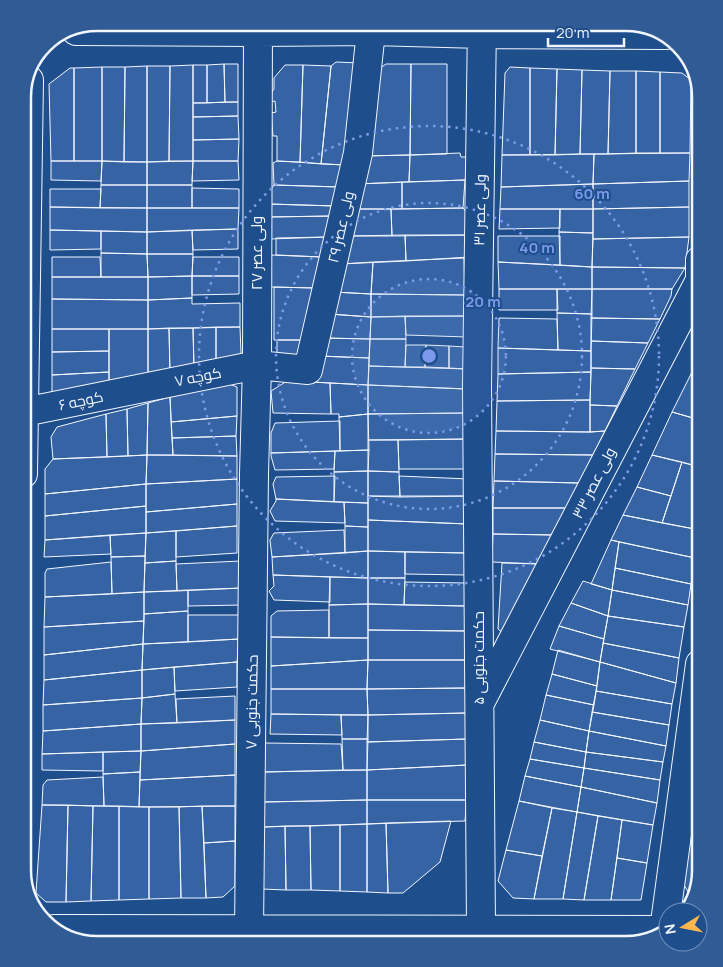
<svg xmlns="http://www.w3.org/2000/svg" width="723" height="967" viewBox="0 0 723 967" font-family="Manrope,Cairo,sans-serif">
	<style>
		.building { fill: #3563a3; stroke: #f2f6ff }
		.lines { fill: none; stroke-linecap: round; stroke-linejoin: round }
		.minor-casing { stroke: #f2f6ff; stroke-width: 30 }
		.minor { stroke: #1f4e8c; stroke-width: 28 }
		.ring { fill: none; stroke: #7d9aea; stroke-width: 2.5; stroke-dasharray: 2.5 5 }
		.labels { text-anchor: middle; stroke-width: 4; stroke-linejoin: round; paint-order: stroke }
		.street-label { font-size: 15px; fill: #f2f6ff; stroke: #1f4e8c }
		.rim { fill: none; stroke: #f2f6ff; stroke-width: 2.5 }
		.centre { fill: #7d9aea; stroke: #1f4e8c; stroke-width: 2.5 }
		.ring-label { font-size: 15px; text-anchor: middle; font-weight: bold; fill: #7d9aea; stroke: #1f4e8c; stroke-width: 4; stroke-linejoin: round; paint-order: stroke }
	</style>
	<rect width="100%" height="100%" fill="#1f4e8c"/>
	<path class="building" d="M336 62 360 63 345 165 321 164 331 66Z
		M224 64H238V102H225Z
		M224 64 225 102 207 103V65Z
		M386 64H411L410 155 363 156 376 71Z
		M411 64H447V154L410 155Z
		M193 65H207V103H193Z
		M193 65V161H169L170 66Z
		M285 65H303L300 162 277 161V136H273L271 113 276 112 275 101 271 102V93L274 89V78Z
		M303 65 331 66 321 164 300 162Z
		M147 66H170L169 161 147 162Z
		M147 66V162H124L125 67Z
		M102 67H125L124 162 102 161Z
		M102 67V161H74V68Z
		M510 67 530 68V155H502L505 73Z
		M70 68H74V161H51L49 84Z
		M530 68 557 69 555 155H530Z
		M557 69 582 70 580 154 555 155Z
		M582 70 610 71 608 154H580Z
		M610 71H636V153L608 154Z
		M636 71 660 72V153H636Z
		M660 72 682 73 691 80 690 153H660Z
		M238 102V116L193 117V103Z
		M238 116 239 139 193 140V117Z
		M239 139 238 161H193V140Z
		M460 153 461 157H469L465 180 409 182 410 155Z
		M690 153 689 181 593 184 594 154Z
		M594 154 593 184 501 187 502 155Z
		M410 155 409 182 357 184 363 156Z
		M51 161H102L101 181 51 180Z
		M102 161 147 162V185H101Z
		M193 161H238L239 180 192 181Z
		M193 161 192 185H147V162Z
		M277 161 345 165 340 187 274 185 273 163Z
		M465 180 463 208 402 209V182Z
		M689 181V207L593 209V184Z
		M402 182V209H352L357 184Z
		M593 184V209H500L501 187Z
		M101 185H147V208H100Z
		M147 185H192V208H147Z
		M274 185 340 187 335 206 269 204 268 193Z
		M192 188 239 189V208H192Z
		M50 189H101L100 208 50 207Z
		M269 204 335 206 333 216 267 217Z
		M50 207 147 208V232L50 230Z
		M689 207V237L593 239V209Z
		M147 208H239L238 229 147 232Z
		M463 208 470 216V235L392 236 391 209Z
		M352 209H391L392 236H346Z
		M500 209H560V228L499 229Z
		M560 209H593V233L559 232Z
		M333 216 327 237 270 239 267 217Z
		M238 229V249L193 250 192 230Z
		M50 230 101 231V249L50 250Z
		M192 230 193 254H147V232Z
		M101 231 147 232V254L101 253Z
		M559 232 593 233 592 267 560 265Z
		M405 235 406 261 340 264 346 236Z
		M405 235H470L469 257 406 261Z
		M498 236H560V265L498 262Z
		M327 237 322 257 276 255V238Z
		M689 237 685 268 592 267 593 239Z
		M101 253 147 254 148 277H101Z
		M147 254H193L192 276 148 277Z
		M272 255 322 257 315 288 270 287 268 266Z
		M52 257H100L101 277H52Z
		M193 257H239V276H192Z
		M464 258 465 295 371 294 373 262Z
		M373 262 371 294 334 292 340 264Z
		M498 262 592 267V289H499Z
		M592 267 685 268 672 289H592Z
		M192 276H239V294L192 295Z
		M192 276V298L148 300V277Z
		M52 277H148V300L52 299Z
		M274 287 315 288 302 340H274Z
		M499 289H557L558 310H499Z
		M557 289H592V314L557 313Z
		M592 289H672L671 296 660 319 591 318Z
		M334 292 371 294V317L329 314Z
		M371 294 465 295 466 316 371 317Z
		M192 298V304L240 303V327L148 329V300Z
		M52 299 148 300V329H52Z
		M557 313 592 314 591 351 558 350Z
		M329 314 371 317 370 339 324 338Z
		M405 316 406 339H370L371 317Z
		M405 316H466L467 337 406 335Z
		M499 318 557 319 558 350 498 348Z
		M591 318 660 319 648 343 591 341Z
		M216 327H240L241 353 237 358 216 364Z
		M216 327V364L194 369 193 328Z
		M169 328H193L194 369 170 375Z
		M169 328 170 375 148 381V329Z
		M52 329H109V351L52 352Z
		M109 329H148V381L109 390Z
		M324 338 370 339 369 358 319 356Z
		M370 339H406L405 367 369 366Z
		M277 340H302L297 359 277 357Z
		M591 341 648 343 635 369 591 368Z
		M406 345H426L425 367H405Z
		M426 345 449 346V368L425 367Z
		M449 346 466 347 467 369 449 368Z
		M498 348 591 351V372L498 374Z
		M109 351V372L52 375V352Z
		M319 356 369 358 368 385 312 382Z
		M699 358 700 359V420L672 412Z
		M369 366 467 369V389L368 385Z
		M591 368 635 369 617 406 590 405Z
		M109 372V390L52 405V375Z
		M591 372 590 400 497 401 498 374Z
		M287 381 330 383 331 414 273 413 271 391Z
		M227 383 237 387V416L171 422 170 397Z
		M330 383 368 385V414L339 417V414H331Z
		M368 385 467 389 468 413 368 414Z
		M170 397 173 455H147L148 403Z
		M590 400V432L496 431 497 401Z
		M148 403 147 455 128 456 127 409Z
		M590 405 617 406 605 431 590 432Z
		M127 409 128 456 107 457 106 414Z
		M672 412 700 420V467L652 455Z
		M468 413 469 439 368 440V414Z
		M106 414 107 457 53 459 51 437 57 427Z
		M368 414 369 450 340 451 339 417Z
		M237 416 236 436 172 438 171 422Z
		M340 421V451L271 453V433L275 423Z
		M496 431 590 432 605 431 593 455 495 454Z
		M236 436 237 456 173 455 172 438Z
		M469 439V461L463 469H399L398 440Z
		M368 440H398L399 472 368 471Z
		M369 450 368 471 334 472 335 451Z
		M335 451 334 469 275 470 271 456V453Z
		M495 454 593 455 579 483 494 481Z
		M147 455 237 456V479L146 484Z
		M147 455 146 484 45 494V469L53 459Z
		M652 455 682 462 671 496 637 487Z
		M682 462 700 467V530L662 523Z
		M368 471V503L334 502V472Z
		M368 471 399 472 400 497 368 496Z
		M335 476 334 502 276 499 273 484 276 477Z
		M399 476 469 479V496L400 497Z
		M237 479V504L146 512V484Z
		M494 481 579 483 567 508H493Z
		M146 484V506L45 516V494Z
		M637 487 671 496 662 523 623 515Z
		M368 496H469L468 524 368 520Z
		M276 499 344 502 345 523 275 521 270 511 276 501Z
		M344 502 368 503V527L345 526Z
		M237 504V526L146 533V512Z
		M146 506V533L45 540V516Z
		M493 508H567L554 535 493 534Z
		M623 515 700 530 695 558 611 540Z
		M368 520 468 524 467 553 368 551Z
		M237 526V553L176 557V531Z
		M345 526 368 527V551L345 553Z
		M344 530 345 553 272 557 270 540 274 533Z
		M176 531V561L145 563 146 533Z
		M146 533 145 556 111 557 110 535Z
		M493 534 554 535 540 564 492 562Z
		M110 535 111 554 44 557 45 540Z
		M611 540 619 542 612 590 591 584Z
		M619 542 695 558 691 584 615 568Z
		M368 551 405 552V578H368Z
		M368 551V578L273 575 272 557Z
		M405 552 467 553 466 575 405 574Z
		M145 556 144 592 112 594 111 557Z
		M176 561 177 591 144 592 145 563Z
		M241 561 242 588 177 591 176 564Z
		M111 562 112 594 45 597V573L47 569Z
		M502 563 540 564 505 635 498 629Z
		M615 568 691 584 688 605 612 590Z
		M273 575 330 577V602L274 600 269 591 274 586Z
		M330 577 368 578V604L329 605Z
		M368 578H405L404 605 368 604Z
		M583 581 612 590 608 616 571 603Z
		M405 582 467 583V606L404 605Z
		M242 588V605L188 606V590Z
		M188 590V611L144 614V592Z
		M612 590 688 605 684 627 608 616Z
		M144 592V621L44 627 45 597Z
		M571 603 608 616 604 639 559 626Z
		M368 604 467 606V631L368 630Z
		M368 604V638H329V605Z
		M329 610V638L271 637V616L277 611Z
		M188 611V642L143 644 144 614Z
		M188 615H240L239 639 188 642Z
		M608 616 684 627 679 658 603 643Z
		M144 621 143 644 44 655V627Z
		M559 626 604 639 600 662 550 649Z
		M368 630 467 631V660H368Z
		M271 637 368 638V660L271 666Z
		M239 639 237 662 142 670 143 644Z
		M603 643 679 658 676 683 600 662Z
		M143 644 142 670 44 680V655Z
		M558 650 600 662 597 686 552 674Z
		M368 660 367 689H271V666Z
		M368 660H467V688L367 689Z
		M237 662V687L175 691 174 667Z
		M600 662 676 683 672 704 596 691Z
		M174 667 175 694 142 698V670Z
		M142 670V698L43 705 44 680Z
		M552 674 597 686 594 705 546 695Z
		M467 688V713L368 715 367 689Z
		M271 689H367L368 715 271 714Z
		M596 691 672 704 669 725 592 712Z
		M175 694 177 723 141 724 142 698Z
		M546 695 594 705 589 731 540 720Z
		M235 696V720L177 723 176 699Z
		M142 698 141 724 43 731V705Z
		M592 712 669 725 666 746 589 731Z
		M467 713V739L367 742 368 715Z
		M271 714 341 715 342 735 270 734Z
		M341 715H368V739H342Z
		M235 720V744L141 751V724Z
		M540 720 589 731 586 752 534 742Z
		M141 724V751L42 754 43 731Z
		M589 731 666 746 663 762 586 752Z
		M342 739H368L367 770H343Z
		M467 739V765L367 770V742Z
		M534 742 586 752 584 768 530 759Z
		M265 743 341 744 343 770 264 772Z
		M235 744V775L140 780 141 751Z
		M141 751 140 772 103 774V752Z
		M103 752V771L42 770V754Z
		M586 752 663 762 660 780 584 768Z
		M530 759 584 768 581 787 525 776Z
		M700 761V786L695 785Z
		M467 765V800H367V770Z
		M584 768 660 780 657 803 581 787Z
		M367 770V800L263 802 264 772Z
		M140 772 139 807 104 806 103 774Z
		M235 775V806L139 807 140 780Z
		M525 776 581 787 577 812 519 801Z
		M103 777 104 806 42 805 43 785 47 780Z
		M695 785 700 786V811L691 809Z
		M581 787 657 803 653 825 577 812Z
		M367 800H467L465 821 367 824Z
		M367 800V824L263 827V802Z
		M519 801 552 808 542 856 506 850Z
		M42 805H68L66 902H46L36 893Z
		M68 805 93 806 91 901 66 902Z
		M93 806H119V900L91 901Z
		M119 806 149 807V899L119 900Z
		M202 806H235V841L204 843Z
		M202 806 206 898H181L179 807Z
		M149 807H179L181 898 149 899Z
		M552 808 577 812 563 899H534Z
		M691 809 700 811V870L694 894 689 893 680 879Z
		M577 812 598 816 584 900 563 899Z
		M598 816 622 820 611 900H584Z
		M622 820 653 825 647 863 617 858Z
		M451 821 440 862 403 893H388L386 823Z
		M386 823 388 893 367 892V824Z
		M367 824V892L340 891V825Z
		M340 825V891L311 890 310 826Z
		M285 826H310L311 890H286Z
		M285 826 286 890 262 889 263 827Z
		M235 841V886L223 897 206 898 204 843Z
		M506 850 542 856 534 899 513 898 498 881Z
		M617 858 647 863 641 900H611Z"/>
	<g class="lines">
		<g class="minor-casing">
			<path id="minor" d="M76 31 258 32 371 31 482 34 666 35
				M24 412 257 365 308 370 358 153 371 31
				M23 474 29 80
				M481 701 700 280V260
				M54 929C259 930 463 929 668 930
				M481 929 477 386 482 23
				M249 930 254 474 257 365 258 23
				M664 930 700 664"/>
		</g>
		<use href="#minor" class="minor"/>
	</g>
	<circle cx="429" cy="356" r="77" fill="#7d9aea" fill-opacity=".12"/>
	<g class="ring">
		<circle cx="429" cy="356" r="77"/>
		<circle cx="429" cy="356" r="153"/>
		<circle cx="429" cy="356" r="230"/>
	</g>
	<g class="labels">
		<g class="street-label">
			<text transform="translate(480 210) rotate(-89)" y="5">ولی عصر ۳۱</text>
			<text transform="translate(341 227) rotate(-77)" y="5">ولی عصر ۲۹</text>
			<text transform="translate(257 253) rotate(-90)" y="5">ولی عصر ۲۷</text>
			<text transform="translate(198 377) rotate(-11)" y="5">کوچه ۷</text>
			<text transform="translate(81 401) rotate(-12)" y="5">کوچه ۶</text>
			<text transform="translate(594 483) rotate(-63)" y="5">ولی عصر ۳۳</text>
			<text transform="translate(479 658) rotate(-90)" y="5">حکمت جنوبی ۵</text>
			<text transform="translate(252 702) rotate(-89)" y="5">حکمت جنوبی ۷</text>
		</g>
	</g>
	<path d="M0 0H723V967H0ZM97 31H626A66 66 0 0 1 692 97V870A66 66 0 0 1 626 936H97A66 66 0 0 1 31 870V97A66 66 0 0 1 97 31Z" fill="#305b95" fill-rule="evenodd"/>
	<path class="rim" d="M97 31H626A66 66 0 0 1 692 97V870A66 66 0 0 1 626 936H97A66 66 0 0 1 31 870V97A66 66 0 0 1 97 31Z"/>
	<circle cx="429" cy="356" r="8" class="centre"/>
	<g class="ring-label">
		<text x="592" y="199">60 m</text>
		<text x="537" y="253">40 m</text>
		<text x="483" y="307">20 m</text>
	</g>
	<g transform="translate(683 927) rotate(260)"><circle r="24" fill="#1f4e8c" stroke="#7391ba"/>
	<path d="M0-4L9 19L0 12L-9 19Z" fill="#ffb74d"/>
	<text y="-8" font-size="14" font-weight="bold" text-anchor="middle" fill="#f2f6ff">N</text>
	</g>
	<path d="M548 38v8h76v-8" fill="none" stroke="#f2f6ff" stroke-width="2.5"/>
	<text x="556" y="38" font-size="15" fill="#f2f6ff" stroke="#1f4e8c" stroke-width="4" paint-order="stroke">20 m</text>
</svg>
